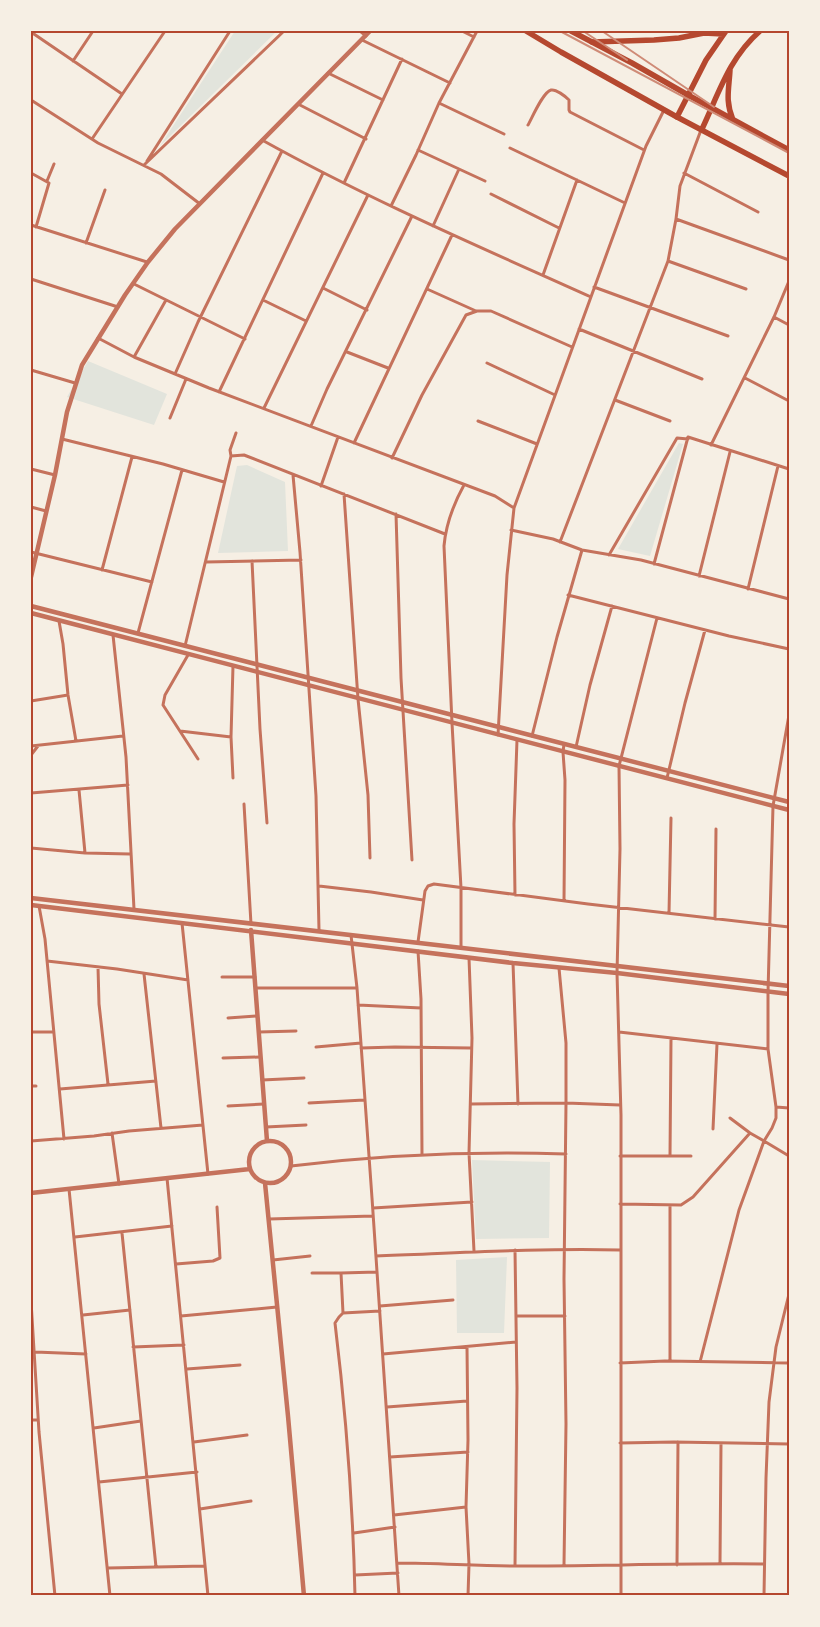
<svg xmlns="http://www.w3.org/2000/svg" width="820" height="1627" viewBox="0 0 820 1627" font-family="Roboto,sans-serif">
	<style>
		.green { fill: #e2e4dc }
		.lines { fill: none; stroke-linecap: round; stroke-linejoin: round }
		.minor { stroke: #c5725c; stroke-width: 3 }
		.tertiary { stroke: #c5725c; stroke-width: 4.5 }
		.primary { stroke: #b5482f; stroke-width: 5.5 }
		.trunk { stroke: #b5482f; stroke-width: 5.5 }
		.rail { stroke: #cf8b77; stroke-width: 2 }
		.neatline { fill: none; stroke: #b5482f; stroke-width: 2 }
	</style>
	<rect width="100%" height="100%" fill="#f6efe4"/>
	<path class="green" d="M235 31H277L160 146Z
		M88 361 167 394 154 425 67 397Z
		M679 443 683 444 650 556 618 549Z
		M247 465 285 482 288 551 218 553 237 466Z
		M472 1160 550 1162 549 1238 476 1239Z
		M507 1257 504 1333H457L456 1260Z"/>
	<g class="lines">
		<path class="minor" d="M360 31 366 36
			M462 31 474 37
			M31 32 122 94
			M362 40 450 83
			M73 61 93 31
			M328 73 383 100
			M31 100 98 143 161 174 200 204
			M439 103 504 134
			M298 104 366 139
			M528 125C532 118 543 92 551 90 556 89 565 96 569 100V110L570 112 644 150
			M92 139 165 31
			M262 140C368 199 480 247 591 297
			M510 148 625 203
			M418 150 459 169 433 226
			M147 161 230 31
			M144 165 284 31
			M459 169 485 181
			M31 173 49 183 36 227
			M684 173 758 212
			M47 181 54 164
			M344 183 402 59
			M491 194 559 228
			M391 206 416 155 439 103 477 31
			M676 219 789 260
			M31 225 147 262
			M86 243 105 190
			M668 261 746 289
			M543 275 577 180
			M31 279 118 307
			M134 284 245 339
			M594 287 728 336
			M323 288 367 310
			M427 289 476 311
			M263 300 306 321
			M774 317 789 325
			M579 329 702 379
			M98 338 134 357 209 388 495 496 514 508
			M347 352 388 368
			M134 357 166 300
			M487 363 555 395
			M31 370 75 383
			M175 374 198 322 282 151
			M745 378 789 401
			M219 392 323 173
			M615 400 670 421
			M264 408 368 195
			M170 418 186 379
			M478 421 537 444
			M311 426 327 389 412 216
			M62 439 163 464 224 482
			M354 443 452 235
			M711 445 774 317 789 281
			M231 456 230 450 236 433
			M392 458 422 395 466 315 477 311H491L572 347
			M31 469 55 475
			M293 475 300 552 316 796 319 930
			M321 486 338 437
			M344 494 358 699 368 795 370 858
			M31 507 46 511
			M396 514 401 678 412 860
			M511 530 553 539 582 550 641 560 789 599
			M560 542 668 261 676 219 680 186 701 130
			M31 552 152 582
			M609 555 677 438 688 439
			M252 561 260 729 267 823
			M206 562 301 560
			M654 564 688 437 789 469
			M102 570 132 457
			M699 576 730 452
			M748 589 778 466
			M568 595 729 636 789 649
			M59 621 63 644 68 695 76 741
			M138 633 182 470
			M113 635 126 757 134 909
			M185 646 231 456 244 455 445 534
			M188 655 165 695 163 705 198 759
			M31 701 68 695
			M789 715 773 806 768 992V1049L776 1107V1118L772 1128 764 1141 789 1156
			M180 731 231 737
			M498 735 507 575 514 508 646 146 664 110
			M532 736 557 637 582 550
			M31 746 123 736
			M576 747 590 685 612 606
			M31 755 38 746
			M233 778 231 737 233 666
			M667 778 685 703 705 630
			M79 790 85 853
			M31 793 128 785
			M244 804 251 924
			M31 848 85 853 130 854
			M319 886 371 892 423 900
			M515 895 514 824 517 740
			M564 901 565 780 563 752 564 744
			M39 906 45 939 64 1139
			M669 913 671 818
			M715 919 716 829
			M182 923 208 1174
			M351 935 357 988 372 1198 399 1596
			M418 942 425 891 428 886 434 884 588 904 789 927
			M461 947V888L452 723 444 546C446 523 453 505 464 485
			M418 951 421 999 422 1155
			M469 958 472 1038 469 1153 474 1251
			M47 961 117 969 188 980
			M513 963 518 1104
			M98 967 99 1004 108 1084
			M559 968 566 1043V1103L564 1279 566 1424 564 1565
			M144 974 161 1128
			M222 977H255
			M256 988H357
			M358 1005 421 1008
			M228 1018 257 1016
			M31 1032H53
			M259 1032 296 1031
			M619 1032 768 1049
			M316 1047 361 1043
			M361 1048 395 1047 471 1048
			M223 1058 260 1057
			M262 1080 304 1078
			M31 1086H36
			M60 1089 156 1081
			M309 1103 364 1100
			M471 1104 566 1103 620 1105
			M228 1106 264 1104
			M776 1107 789 1108
			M266 1127 306 1125
			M713 1129 717 1044
			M112 1133 119 1184
			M31 1141 94 1136 129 1131 203 1125
			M620 1156H691
			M670 1156 671 1039
			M291 1166C382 1155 474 1151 566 1154
			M167 1178 208 1596
			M69 1189 110 1596
			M620 1204 681 1205 693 1197 750 1133
			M373 1208 472 1202
			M269 1219 373 1216
			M122 1233 156 1567
			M75 1237 172 1226
			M515 1250 517 1388 515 1566
			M376 1256C458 1253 539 1248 620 1250
			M273 1260 310 1256
			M176 1264 213 1261 220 1258 217 1207
			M312 1273H341
			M31 1301 39 1432 55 1596
			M380 1306 453 1300
			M343 1313 341 1273 377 1272
			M83 1315 130 1310
			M181 1316 277 1307
			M516 1316H565
			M133 1347 184 1345
			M467 1347 468 1440 466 1507 469 1564 468 1596
			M35 1352 86 1354
			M383 1354 516 1342
			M670 1361V1205
			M700 1362 739 1210 764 1141 750 1133 730 1118
			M620 1363 665 1361 789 1363
			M187 1369 240 1365
			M387 1407 467 1401
			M31 1420H38
			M94 1428 141 1421
			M194 1442 247 1435
			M620 1443 674 1442 789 1444
			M390 1457 468 1452
			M99 1482 197 1472
			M200 1509 251 1501
			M394 1515 466 1507
			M354 1533 395 1527
			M398 1563C437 1563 477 1566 516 1566 599 1566 681 1563 764 1564
			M720 1564 721 1443
			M677 1565 678 1442
			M108 1568 205 1566
			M355 1575 398 1573
			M355 1596C353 1505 346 1414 335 1323L339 1317 343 1313 380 1311
			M621 1596V1115L617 973 620 849 619 766 657 618
			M764 1596 766 1478 769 1402 776 1347 789 1294"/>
		<path class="tertiary" d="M31 577 55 475 67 412 82 365 125 295 148 262 175 229 370 31
			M31 606 789 802
			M31 613 789 810
			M31 898 789 986
			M31 905 513 963 617 973 789 994
			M251 930 267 1141
			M249 1162a21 21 0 1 1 42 0a21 21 0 1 1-42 0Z
			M265 1183 288 1416 304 1596
			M31 1193 250 1169"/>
		<path class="primary" d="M526 31 561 52 677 117
			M571 31 632 63 688 95"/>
		<path class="trunk" d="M726 31 706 60 677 117 789 176
			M592 42 654 40 679 38 704 33 723 34
			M730 70C729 89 725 101 733 120
			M688 95 789 150
			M702 129C719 93 729 58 760 31"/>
		<path class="rail" d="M560 31 789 153
			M583 31 627 60
			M602 31 714 107"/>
	</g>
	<rect width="820" height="1627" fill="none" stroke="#f6efe4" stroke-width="65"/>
	<rect x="32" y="32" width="756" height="1562" class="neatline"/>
</svg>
